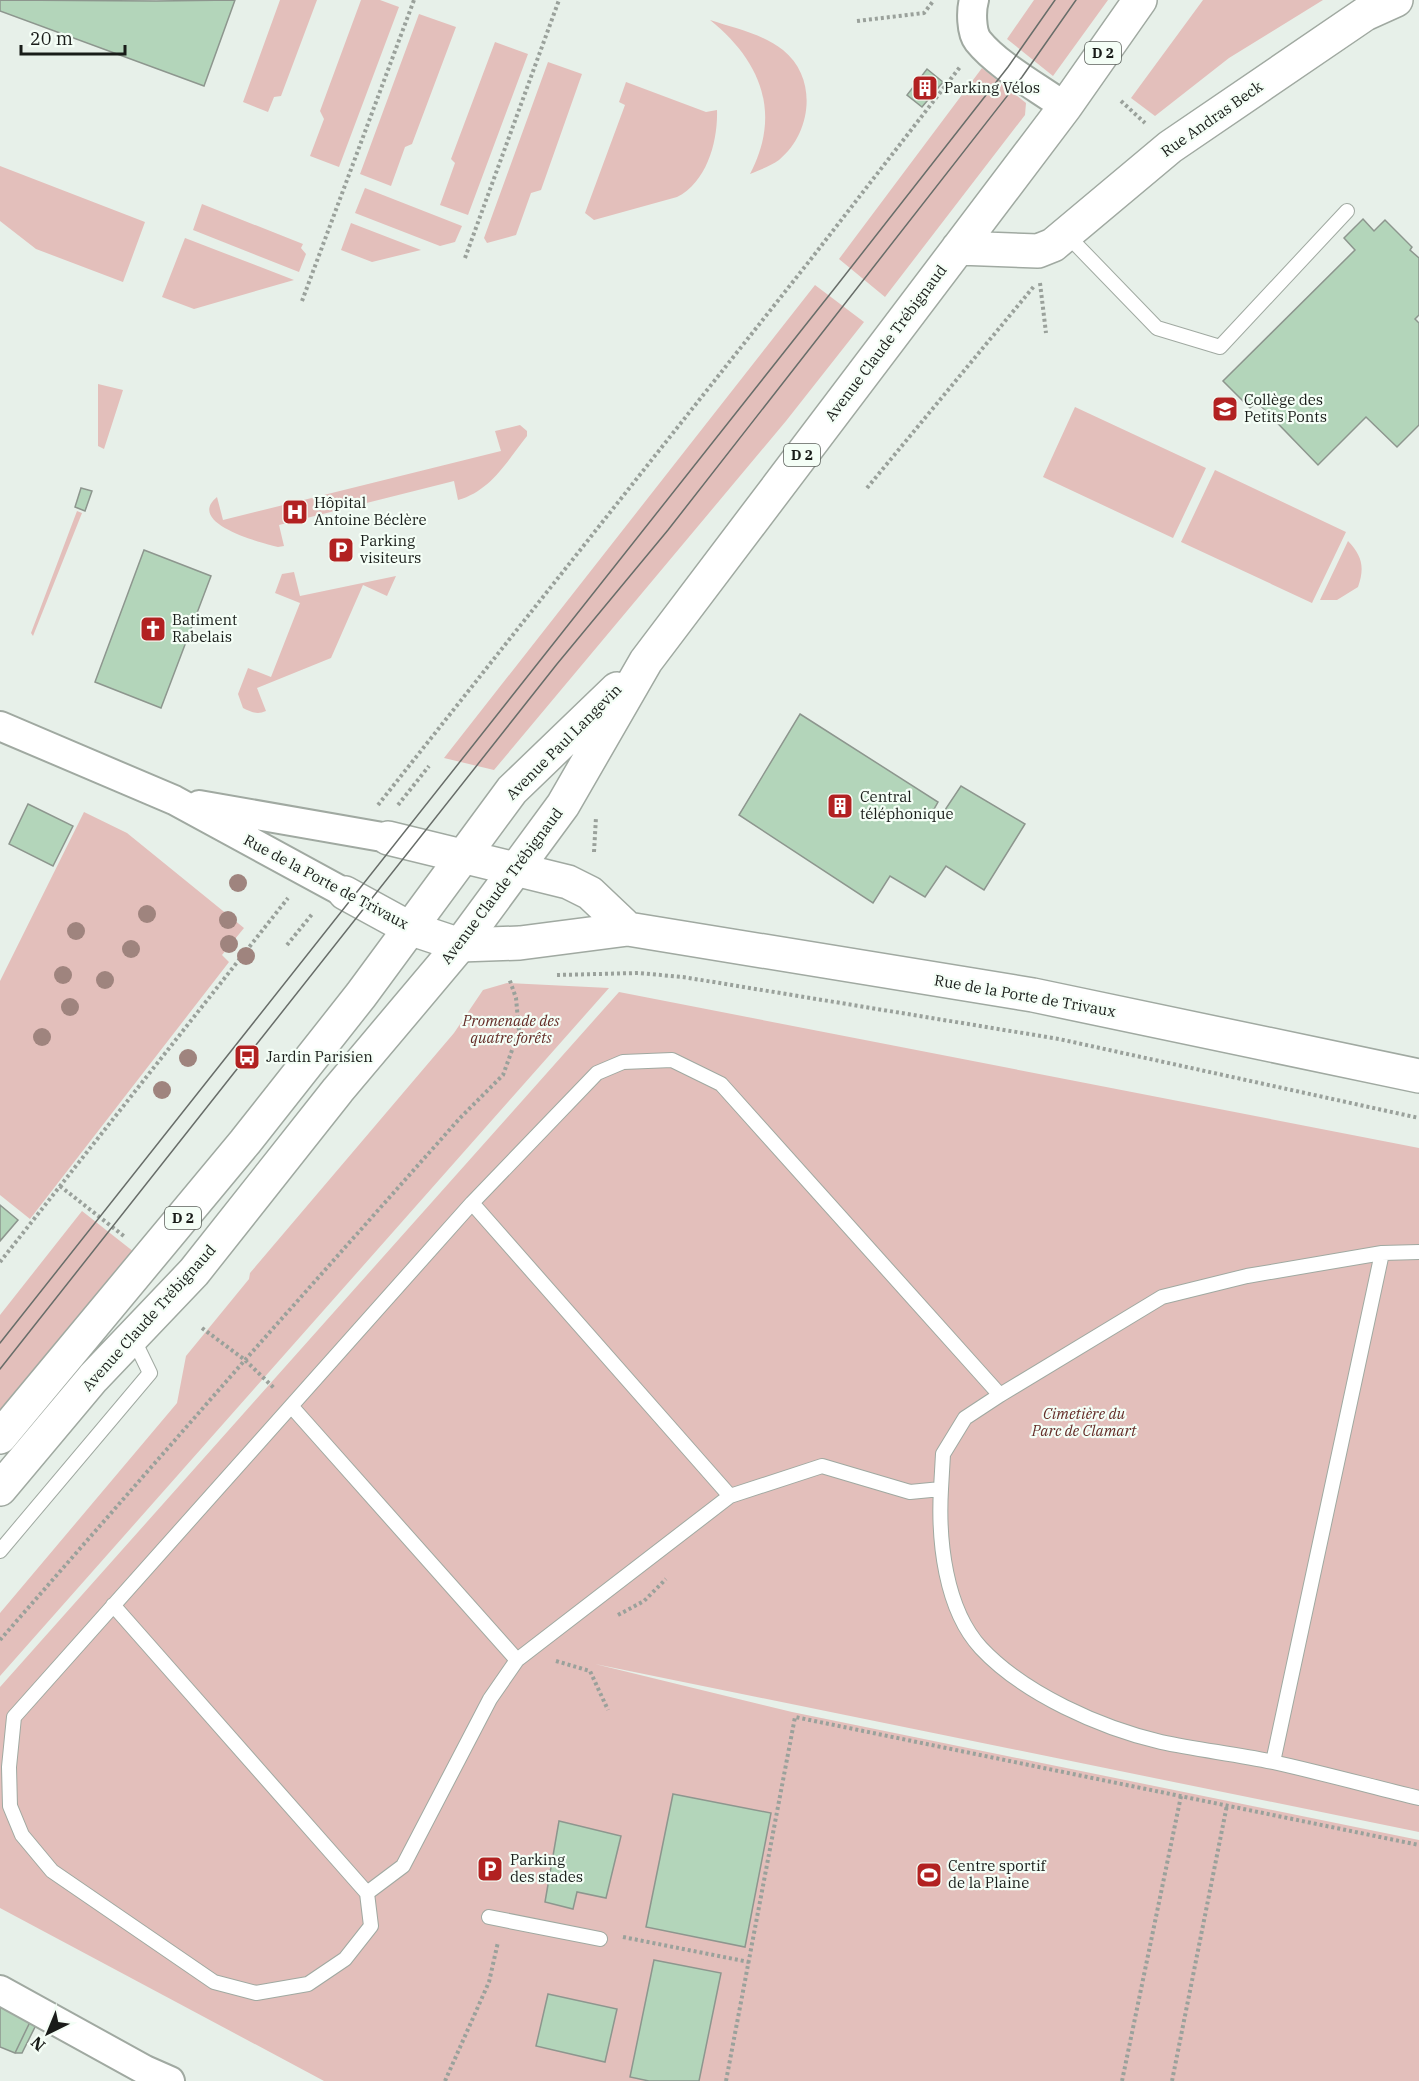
<svg xmlns="http://www.w3.org/2000/svg" width="1419" height="2081" viewBox="0 0 1419 2081" font-family="'IBM Plex Serif',serif">
	<style>
		.green { fill: #e3bfbb }
		.building { fill: #b3d5ba; stroke: #8d968e; stroke-width: 1.5 }
		.lines { fill: none; stroke-linecap: round; stroke-linejoin: round }
		.service-casing { stroke: #a0a9a1; stroke-width: 16 }
		.minor-casing { stroke: #a0a9a1; stroke-width: 32 }
		.tertiary-casing { stroke: #a0a9a1; stroke-width: 36 }
		.primary-casing { stroke: #a0a9a1; stroke-width: 36 }
		.path { stroke: #9aa19b; stroke-width: 4; stroke-dasharray: 3 3; stroke-linecap: butt }
		.service { stroke: #fff; stroke-width: 14 }
		.minor { stroke: #fff; stroke-width: 28 }
		.tertiary { stroke: #fff; stroke-width: 33 }
		.primary { stroke: #fff; stroke-width: 33 }
		.tram { stroke: #686d69; stroke-width: 1.5 }
		.tree { fill: #9f847e }
		.labels { text-anchor: middle; stroke-width: 4.5; stroke-linejoin: round; paint-order: stroke }
		.shield { fill: #f4fef6; stroke: #5b605b; stroke-width: 1.5 }
		.shield-label { font-size: 14px; font-weight: bold; fill: #191c19 }
		.poi-label { font-size: 15px; fill: #191c19; stroke: #f4fef6; text-anchor: start }
		.street-label { font-size: 15px; fill: #191c19; stroke: #f4fef6 }
		.park-label { font-size: 15px; font-style: italic; fill: #642c27; stroke: #f4fef6 }
	</style>
	<rect width="100%" height="100%" fill="#e7f0e9"/>
	<path class="green" d="M280 0H317L281 96 274 97 268 112 243 102Z
		M361 0H380L399 7 339 167 310 156 324 119 320 111Z
		M1034 0H1108L1053 76 1007 39Z
		M1203 0H1323L1229 58 1155 116 1131 98Z
		M419 14 456 27 412 144 405 147 391 186 360 174Z
		M710 20C734 28 763 34 783 50 818 78 812 133 779 160 771 166 759 170 750 174 782 113 761 61 710 20Z
		M495 42 528 54 468 215 440 205 455 163 451 159Z
		M548 62 582 74 541 190 531 193 516 235 487 243 484 238Z
		M982 68 1026 103 1025 115 885 297 839 259Z
		M626 82 706 112 717 110C718 141 707 182 677 197L594 220 585 213 625 105 619 102Z
		M0 166 145 222 123 282 36 249 0 221Z
		M365 188 462 226 455 242 440 246 355 213Z
		M202 204 303 244 301 248 306 254 299 272 193 230Z
		M351 223 421 250 372 262 341 250Z
		M185 238 294 280 194 309 162 297Z
		M815 285 864 322 786 421 494 770 444 758Z
		M98 384 123 390 104 449 98 446Z
		M1075 407 1206 468 1173 538 1043 477Z
		M520 425 527 431V436C507 461 491 491 458 500L454 481 279 525 284 546 278 547C261 543 185 523 217 497L223 520 501 451 495 431Z
		M1215 470 1346 532 1312 603 1181 542Z
		M77 511 82 513 33 636 31 633Z
		M1348 541C1362 556 1365 567 1358 587L1337 600H1320Z
		M294 572 300 596 396 576 387 596 363 585 331 658 257 688 266 711C257 715 251 712 243 708L238 694 248 668 271 677 300 603 275 593 282 574Z
		M84 812 127 833 244 928 222 955 229 962 30 1219 0 1195V981Z
		M507 983 609 988 0 1676V1613L177 1403 186 1356 249 1279 250 1273 454 1033 483 990Z
		M619 992 1419 1148V1832L595 1664 792 1712 1419 1840V2081H324L0 1908V1687Z
		M82 1211 134 1252 0 1413V1315Z"/>
	<path class="building" d="M0 0 156 1 235 0 204 86 0 11Z
		M927 69 943 82 922 107 907 95Z
		M1363 219 1374 231 1385 220 1412 247 1410 250 1419 258V315L1415 319 1419 323V425L1397 447 1366 417 1318 465 1257 402 1250 408 1223 381 1355 250 1344 238Z
		M81 488 92 491 85 511 75 507Z
		M144 550 211 576 161 708 95 682Z
		M800 714 938 802 933 811 941 816 961 786 1025 824 984 890 946 866 925 897 890 876 873 903 739 815Z
		M28 804 73 826 53 866 9 844Z
		M0 1205 18 1220 0 1241Z
		M673 1794 771 1813 745 1947 646 1927Z
		M559 1821 621 1836 606 1898 577 1892 573 1909 545 1902Z
		M654 1960 721 1973 699 2081H649L630 2077Z
		M548 1994 617 2009 605 2062 536 2046Z
		M0 2007 30 2022 15 2053 0 2047Z
		M30 2022 36 2025 22 2053H15Z"/>
	<g class="lines">
		<g class="service-casing">
			<path id="service" d="M1066 234 1157 328 1220 347 1347 211
				M672 1060 721 1084 1000 1395 965 1418 943 1454 941 1489 910 1492 822 1466 730 1496 517 1660 490 1699 403 1866 367 1893 371 1926 345 1959 308 1984 256 1993 214 1982 52 1871 22 1835 10 1806 9 1767 14 1717 472 1203 597 1073 623 1062Z
				M472 1203 730 1496
				M1000 1395 1162 1297 1247 1276 1382 1253 1419 1252
				M292 1407 517 1660
				M941 1489C938 1540 945 1609 981 1648 1024 1694 1101 1728 1161 1742 1198 1750 1236 1754 1273 1762 1322 1773 1370 1786 1419 1798
				M0 1551 150 1373 133 1338
				M113 1605 367 1893
				M1273 1762 1382 1253
				M489 1917 600 1939"/>
		</g>
		<g class="minor-casing">
			<path id="minor" d="M974 0C971 10 971 32 978 41 998 66 1039 88 1065 107
				M0 726 174 800 345 893
				M199 805 388 838
				M0 1990 145 2070 170 2081"/>
		</g>
		<g class="tertiary-casing">
			<path id="tertiary" d="M388 838 568 882 590 893 628 929
				M345 893 409 928 460 945 520 943 628 929 1033 995 1419 1076"/>
		</g>
		<g class="primary-casing">
			<path id="primary" d="M958 248 1038 251 1053 245 1170 147 1365 14 1396 0
				M0 1437 245 1142 361 995 512 790 617 689
				M0 1489 93 1378 194 1272 338 1090 460 945 563 805 646 661 1065 107 1140 0"/>
		</g>
		<path class="path" d="M857 21 924 13 934 0
			M1121 101 1145 123
			M465 258 559 0
			M1040 283 1046 333
			M302 301 414 0
			M867 488 1035 285
			M378 805 811 259 960 67
			M398 805 429 766
			M594 852 596 817
			M287 945 313 913
			M557 975 638 973 683 977 1059 1039 1419 1118
			M60 1186 125 1237
			M0 1262 288 898
			M202 1328 245 1360 275 1389
			M618 1615 644 1601 666 1579
			M0 1640 245 1360 460 1118 503 1075 519 1031 516 998 509 978
			M556 1661 590 1671 608 1710
			M623 1937 749 1962
			M445 2081 489 1982 498 1942
			M726 2081 795 1717 1419 1845
			M1122 2081 1181 1796
			M1172 2081 1227 1805"/>
		<use href="#service" class="service"/>
		<use href="#minor" class="minor"/>
		<use href="#tertiary" class="tertiary"/>
		<use href="#primary" class="primary"/>
		<path class="tram" d="M0 1343 838 284 1008 67 1055 0
			M0 1369 557 664 668 530 1022 77 1076 0"/>
	</g>
	<g class="tree">
		<circle cx="238" cy="883" r="9"/>
		<circle cx="147" cy="914" r="9"/>
		<circle cx="228" cy="920" r="9"/>
		<circle cx="76" cy="931" r="9"/>
		<circle cx="229" cy="944" r="9"/>
		<circle cx="131" cy="949" r="9"/>
		<circle cx="246" cy="956" r="9"/>
		<circle cx="63" cy="975" r="9"/>
		<circle cx="105" cy="980" r="9"/>
		<circle cx="70" cy="1007" r="9"/>
		<circle cx="42" cy="1037" r="9"/>
		<circle cx="188" cy="1058" r="9"/>
		<circle cx="162" cy="1090" r="9"/>
	</g>
	<defs>
		<g id="building-square" transform="scale(1.35)"><rect x="-9" y="-9" width="18" height="18" rx="4" fill="#b22121" stroke="#f4fef6"/><path d="M-4-6H4V6H1V3H-1V6H-4ZM-2.5-4.3h1.7v1.8h-1.7ZM.8-4.3h1.7v1.8H.8ZM-2.5-1h1.7V.8h-1.7ZM.8-1h1.7V.8H.8Z" fill="#fff"/></g>
		<g id="school-square" transform="scale(1.35)"><rect x="-9" y="-9" width="18" height="18" rx="4" fill="#b22121" stroke="#f4fef6"/><path d="M0-5L7-2L0 1L-7-2ZM-4 1L0 2.5L4 1V4Q0 6-4 4Z" fill="#fff"/></g>
		<g id="hospital-square" transform="scale(1.35)"><rect x="-9" y="-9" width="18" height="18" rx="4" fill="#b22121" stroke="#f4fef6"/><path d="M-5-5h3v3.5h4V-5h3V5h-3V1.5h-4V5h-3Z" fill="#fff"/></g>
		<g id="parking-square" transform="scale(1.35)"><rect x="-9" y="-9" width="18" height="18" rx="4" fill="#b22121" stroke="#f4fef6"/><path d="M-3.5-5.5H1a3.5 3.5 0 0 1 0 7H-1V5.5H-3.5ZM-1-3.4V-.6H.8a1.4 1.4 0 0 0 0-2.8Z" fill="#fff"/></g>
		<g id="church-square" transform="scale(1.35)"><rect x="-9" y="-9" width="18" height="18" rx="4" fill="#b22121" stroke="#f4fef6"/><path d="M-1.2-6h2.4v3.5h3.3v2.4h-3.3V6h-2.4V-.1h-3.3v-2.4h3.3Z" fill="#fff"/></g>
		<g id="bus-square" transform="scale(1.35)"><rect x="-9" y="-9" width="18" height="18" rx="4" fill="#b22121" stroke="#f4fef6"/><path d="M-5-6H5V4H4V6H2V4H-2V6H-4V4H-5ZM-3.5-4V0h7V-4ZM-3.5 1.2v1.5H-2V1.2ZM2 1.2v1.5H3.5V1.2Z" fill="#fff"/></g>
		<g id="stadium-square" transform="scale(1.35)"><rect x="-9" y="-9" width="18" height="18" rx="4" fill="#b22121" stroke="#f4fef6"/><path d="M0-5a6.5 5 0 1 0 0 10a6.5 5 0 1 0 0-10ZM-3.5-1.8h7v3.6h-7Z" fill="#fff"/></g>
	</defs>
	<g fill-rule="evenodd">
		<use href="#building-square" x="925" y="88"/>
		<use href="#school-square" x="1225" y="409"/>
		<use href="#hospital-square" x="295" y="512"/>
		<use href="#parking-square" x="341" y="550"/>
		<use href="#church-square" x="153" y="629"/>
		<use href="#building-square" x="840" y="806"/>
		<use href="#bus-square" x="247" y="1057"/>
		<use href="#parking-square" x="490" y="1869"/>
		<use href="#stadium-square" x="929" y="1875"/>
	</g>
	<g class="labels">
		<g class="shield">
			<rect x="1085" y="42" width="36" height="22" rx="4.5"/>
			<rect x="784" y="444" width="36" height="22" rx="4.5"/>
			<rect x="165" y="1207" width="36" height="22" rx="4.5"/>
		</g>
		<g class="shield-label">
			<text x="1103" y="58">D 2</text>
			<text x="802" y="460">D 2</text>
			<text x="183" y="1223">D 2</text>
		</g>
		<g class="poi-label">
			<text x="944" y="93">Parking Vélos</text>
			<text x="1244" y="405">Collège des<tspan x="1244" dy="17">Petits Ponts</tspan></text>
			<text x="314" y="508">Hôpital<tspan x="314" dy="17">Antoine Béclère</tspan></text>
			<text x="360" y="546">Parking<tspan x="360" dy="17">visiteurs</tspan></text>
			<text x="172" y="625">Batiment<tspan x="172" dy="17">Rabelais</tspan></text>
			<text x="860" y="802">Central<tspan x="860" dy="17">téléphonique</tspan></text>
			<text x="266" y="1062">Jardin Parisien</text>
			<text x="510" y="1865">Parking<tspan x="510" dy="17">des stades</tspan></text>
			<text x="948" y="1871">Centre sportif<tspan x="948" dy="17">de la Plaine</tspan></text>
		</g>
		<g class="street-label">
			<text transform="translate(1212 119) rotate(-35)" y="5">Rue Andras Beck</text>
			<text transform="translate(886 343) rotate(-53)" y="5">Avenue Claude Trébignaud</text>
			<text transform="translate(564 742) rotate(-45)" y="5">Avenue Paul Langevin</text>
			<text transform="translate(326 882) rotate(28)" y="5">Rue de la Porte de Trivaux</text>
			<text transform="translate(502 886) rotate(-53)" y="5">Avenue Claude Trébignaud</text>
			<text transform="translate(1025 996) rotate(10)" y="5">Rue de la Porte de Trivaux</text>
			<text transform="translate(149 1318) rotate(-48)" y="5">Avenue Claude Trébignaud</text>
		</g>
		<g class="park-label">
			<text x="511" y="1026">Promenade des<tspan x="511" dy="17">quatre forêts</tspan></text>
			<text x="1084" y="1419">Cimetière du<tspan x="1084" dy="17">Parc de Clamart</tspan></text>
		</g>
	</g>
	<g transform="translate(48 2033) rotate(223)" stroke="#f4fef6" stroke-width="4.5" paint-order="stroke">
	<path d="M0-4.5L10 22L0 15L-10 22Z" fill="#191c19"/>
	<text y="-9" font-size="16" font-weight="bold" text-anchor="middle" fill="#191c19">N</text>
	</g>
	<path d="M21 45v9h104v-9" fill="none" stroke="#191c19" stroke-width="3"/>
	<text x="30" y="45" font-size="18" fill="#191c19" stroke="#f4fef6" stroke-width="4.5" paint-order="stroke">20 m</text>
</svg>
